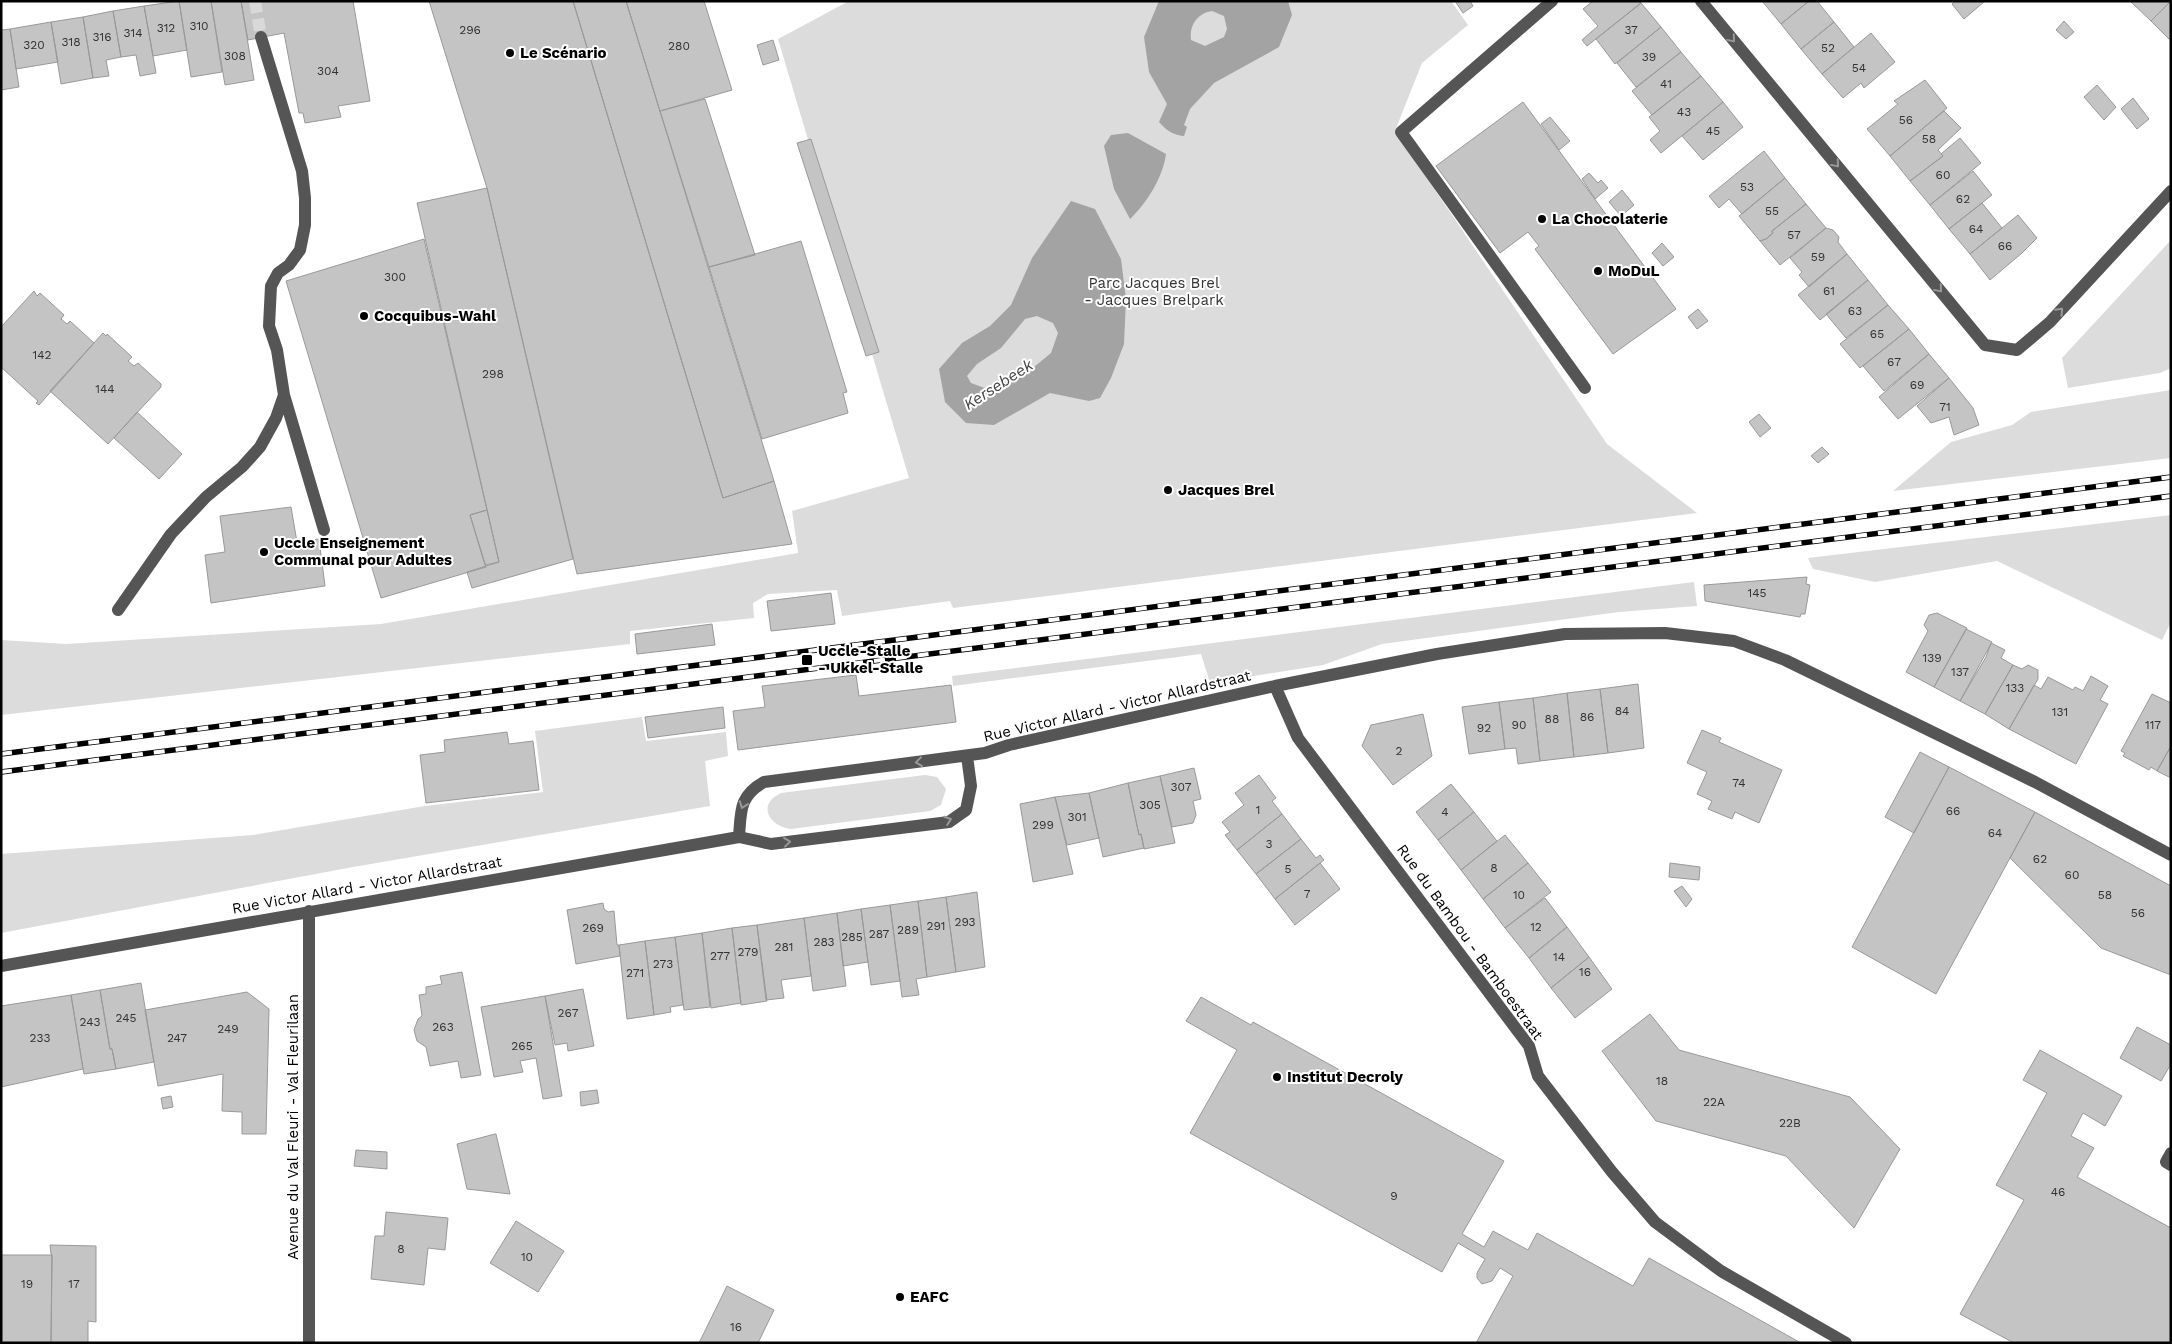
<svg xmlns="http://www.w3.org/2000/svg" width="2172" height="1344" viewBox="0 0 2172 1344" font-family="'Work Sans',sans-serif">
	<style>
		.green { fill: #dcdcdc }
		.water { fill: #a3a3a3; fill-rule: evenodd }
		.building { fill: #c4c4c4; stroke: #999 }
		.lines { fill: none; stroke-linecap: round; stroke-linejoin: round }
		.minor-tunnel { stroke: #d9d9d9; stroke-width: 12; stroke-dasharray: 12 6; stroke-linecap: butt }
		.minor { stroke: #555; stroke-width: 12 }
		.rail-casing { stroke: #000; stroke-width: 5.5 }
		.rail { stroke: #fff; stroke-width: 4; stroke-dasharray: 11; stroke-linecap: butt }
		.oneway { stroke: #999 }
		.poi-dot { fill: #000; stroke: #fff; stroke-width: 2 }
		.labels { text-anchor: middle; stroke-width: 4; stroke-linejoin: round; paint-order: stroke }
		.number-label { font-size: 12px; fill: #313131 }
		.poi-label { font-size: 15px; font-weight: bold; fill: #000; stroke: #fff; text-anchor: start }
		.park-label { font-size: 15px; fill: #333; stroke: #fff }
		.street-label { font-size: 15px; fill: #000; stroke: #fff }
		.water-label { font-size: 16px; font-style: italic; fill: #444; stroke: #fff }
	</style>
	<rect width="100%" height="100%" fill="#fff"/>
	<path class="green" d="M849 1H1451L1468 25 1422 63 1395 131 1607 444 1697 513 953 608 950 601 842 616 837 590 768 594 753 603 754 618 630 631V644L1 715V640L66 644 381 624 798 553 792 511 909 478 778 39Z
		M2171 240V368L2160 373 2068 388 2062 358Z
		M2171 390V458L1893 491 1951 442 2012 425 2031 412Z
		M2171 515V622L2162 640 1997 561 1875 582 1813 569 1808 558Z
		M1694 582 1697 606 1619 612 1382 644 1323 665 1210 683 1201 654 953 686 952 676Z
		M642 717 646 741 726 732 728 756 705 761 710 806 353 867 1 933V854L253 835 425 806 543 792 535 731Z
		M925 775 937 777 946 789 941 805 930 811 791 829C768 826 757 804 781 793Z"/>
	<path class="water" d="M1159 1H1288L1292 15 1279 47 1214 83 1190 109 1184 125 1187 127 1184 136C1173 135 1166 130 1159 122L1167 104 1149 72 1144 37ZM1212 11 1224 16 1227 29 1224 37 1205 46 1191 40C1189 25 1198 13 1212 11Z
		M1128 133 1166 154C1163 177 1147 203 1130 219L1114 189 1104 146 1111 135Z
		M1071 201 1095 209 1121 259 1126 299 1124 344 1111 378 1100 398 1089 401 1050 393 994 425 966 423 945 402 939 369 962 343 990 326 1011 305 1032 258ZM1037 316 1053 323 1058 333 1051 353 1028 372 990 390 971 383 967 376 977 364 1001 348 1025 319Z"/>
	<path class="building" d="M179 1H211L222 72 191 77Z
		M179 1 187 50 153 56 144 6Z
		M211 1H241L254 80 225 85Z
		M241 1H353L370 101 338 106 341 117 305 123 303 113H299L284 33 248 40Z
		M429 1H573L723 498 774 481 792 544 577 574 487 188Z
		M573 1H626L774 481 723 498Z
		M626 1H704L732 90 660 111Z
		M1455 1H1470L1473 6 1463 13Z
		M1593 1H1639L1641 3 1587 46 1582 40 1598 26 1583 9Z
		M1762 1H1809L1781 24Z
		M1809 1H1817L1834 22 1801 49 1781 24Z
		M1956 1H1985L1964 19 1952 4Z
		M2130 1H2171L2151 21Z
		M2171 1V41L2151 21Z
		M1641 3 1661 27 1615 64 1596 39Z
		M144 6 156 73 140 76 136 55 121 57 113 11Z
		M113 11 121 57 106 60 109 76 93 78 83 17Z
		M83 17 93 78 61 84 51 22Z
		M2064 21 2074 32 2066 39 2056 30Z
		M51 22 58 62 16 69 10 29Z
		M1834 22 1854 47 1822 74 1801 49Z
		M1661 27 1681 52 1636 87 1617 63Z
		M10 29 19 87 1 90V30Z
		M1871 33 1895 62 1864 88 1861 83 1843 98 1822 74Z
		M773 40 779 60 763 65 757 45Z
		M1681 52 1701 76 1652 115 1632 91Z
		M1701 76 1723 102 1661 153 1650 140 1660 131 1649 117Z
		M1925 80 1947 108 1890 156 1867 129 1898 104 1894 101Z
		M2097 85 2116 107 2104 120 2084 97Z
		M2133 98 2149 119 2137 129 2121 109Z
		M705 99 755 255 709 267 660 111Z
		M1523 102 1676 309 1613 354 1535 249 1539 246 1528 232 1500 253 1436 166Z
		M1723 102 1743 127 1703 160 1682 136Z
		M1944 111 1961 128 1938 150 1943 156 1910 181 1890 156Z
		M1550 117 1570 141 1559 150 1541 124Z
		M1960 138 1981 163 1930 205 1910 181 1943 156 1941 154Z
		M811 139 879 352 866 356 797 143Z
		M1764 151 1785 178 1742 214 1729 199 1719 208 1709 196Z
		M1973 171 1992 195 1949 229 1930 205Z
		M1589 173 1598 183 1601 180 1608 188 1595 199 1582 179Z
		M1785 178 1806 204 1772 231 1773 233 1766 239 1760 241 1739 216Z
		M487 188 573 559 472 588 467 572 499 562 417 203Z
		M1622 190 1634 205 1621 216 1609 202Z
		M1982 203 2002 228 1970 254 1949 229Z
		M1806 204 1826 228 1780 265 1760 241 1766 239 1773 233 1772 231Z
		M2018 215 2037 238 2022 253 1990 280 1970 254Z
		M1826 228 1833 230 1839 237 1838 242 1847 254 1809 287 1799 275 1802 272 1790 258Z
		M424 239 487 510 470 515 486 567 381 598 286 281Z
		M801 241 847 392 843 393 848 413 762 439 709 267Z
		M1662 243 1674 257 1663 266 1652 253Z
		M1847 254 1868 280 1820 320 1798 295Z
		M1868 280 1888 305 1846 338 1826 314Z
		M34 291 37 296 40 293 64 315 61 319 67 324 70 321 94 343 39 405 36 403 38 401 1 367V327Z
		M1888 305 1909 329 1860 368 1840 344Z
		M1698 309 1708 321 1697 329 1688 317Z
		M1909 329 1929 354 1884 391 1863 366Z
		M103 333 106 336 107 334 132 357 128 361 134 366 138 363 161 384V387L108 444 50 391Z
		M1929 354 1949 378 1898 419 1879 397Z
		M1949 378 1973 408 1979 425 1954 435 1949 417 1931 423 1917 406Z
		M137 412 182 454 159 479 114 438Z
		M1759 414 1771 428 1760 437 1749 422Z
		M1822 447 1829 454 1818 463 1811 456Z
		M291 507 297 542 319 539 325 586 211 603 205 555 225 552 220 516Z
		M487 510 499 562 485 565 470 515Z
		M1807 577 1806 584 1810 585 1805 614H1801L1800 617 1705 601 1704 585Z
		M831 593 835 624 771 631 767 601Z
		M1937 613 1967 628 1934 687 1906 672 1928 631 1924 625 1929 615Z
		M712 624 715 645 637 654 635 634Z
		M1966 629 1992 642 1960 701 1934 687Z
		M1991 643 2005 650 2001 658 2013 665 1985 714 1960 701 1986 657Z
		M2013 665 2022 669 2028 665 2038 670V679L2009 729 1985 714Z
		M856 675 859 696 951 685 956 722 738 750 733 711 765 707 762 686Z
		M2091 676 2108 686 2100 700 2108 704 2076 764 2009 729 2034 685 2041 689 2048 677 2073 690 2075 687 2083 691Z
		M1638 684 1644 748 1608 753 1600 689Z
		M1600 689 1608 753 1574 757 1567 693Z
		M1567 693 1574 757 1540 761 1533 698Z
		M2152 694 2171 703V746L2157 771 2151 767 2149 770 2123 756 2125 753 2121 751Z
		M1533 698 1540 761 1518 764 1516 748 1505 749 1499 702Z
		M1499 702 1505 749 1469 754 1462 707Z
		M723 707 725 728 648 738 645 717Z
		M1423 714 1432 756 1393 785 1362 746 1371 725Z
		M1702 730 1721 738 1719 742 1782 770 1759 823 1735 812 1732 819 1708 809 1712 801 1697 794 1707 772 1687 763Z
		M507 732 509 744 533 741 539 790 426 803 420 755 445 752 444 740Z
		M2171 746V778L2157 771Z
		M1920 752 1949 767 1914 833 1885 817Z
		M1949 767 2035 812 1936 994 1852 947Z
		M1194 768 1201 799 1193 801 1196 815 1193 823 1172 827 1160 776Z
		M1259 775 1276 798 1272 801 1282 814 1237 850 1225 835 1230 832 1222 822 1244 805 1235 793Z
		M1160 776 1175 843 1144 849 1141 834 1139 835 1128 783Z
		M1128 783 1139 835 1141 834 1144 848 1103 857 1089 793Z
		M1451 784 1474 812 1438 840 1416 812Z
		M1089 793 1099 838 1067 845 1055 797Z
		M1055 797 1073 874 1033 882 1020 804Z
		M1474 812 1497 841 1461 870 1438 840Z
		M2035 812 2171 886V975L2101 948 2010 858Z
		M1282 814 1301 839 1256 874 1237 850Z
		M1505 835 1528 863 1483 899 1461 870Z
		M1301 839 1316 858 1320 855 1324 860 1275 899 1256 874Z
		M1320 863 1340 889 1295 925 1275 899Z
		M1528 863 1551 892 1505 928 1483 899Z
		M1670 863 1700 867 1699 880 1669 877Z
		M1682 886 1692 899 1686 907 1674 891Z
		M977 892 985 967 956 972 946 897Z
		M946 897 956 972 927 977 918 901Z
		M1545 898 1567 927 1529 958 1505 928Z
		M918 901 927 977 916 979 919 995 902 997 890 905Z
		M603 903 604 909 608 912 614 911 617 945H619L620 956 576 964 567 910Z
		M890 905 900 981 871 985 861 909Z
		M861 909 868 962 843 966 837 913Z
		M837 913 846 986 813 991 804 918Z
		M804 918 811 976 781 980 784 998 766 1000 757 925Z
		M757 925 767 1001 741 1005 732 928Z
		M1567 927 1589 957 1551 988 1529 958Z
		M732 928 741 1003 711 1008 702 933Z
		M702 933 710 1007 684 1010 675 937Z
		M675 937 683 1005 670 1007 671 1012 654 1015 645 941Z
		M645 941 654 1015 627 1019 619 945Z
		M1589 957 1612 989 1575 1018 1551 988Z
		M462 972 481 1075 461 1078 458 1061 430 1066 426 1047 417 1041 414 1030 418 1019 422 1016 419 995 426 994V987L442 984 440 976Z
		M141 983 154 1062 116 1069 112 1049H110L100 990Z
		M583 989 594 1046 568 1051 567 1043 555 1045 545 996Z
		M100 990 110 1049H112L116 1069 84 1074 71 995Z
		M247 992 269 1009 266 1134H242V1112L222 1111 223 1074 158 1086 145 1010Z
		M71 995 83 1069 1 1087V1006Z
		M545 996 562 1096 543 1099 536 1058 520 1061 523 1072 494 1077 481 1007Z
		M1201 997 1251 1025 1253 1022 1504 1161 1462 1234 1484 1247 1493 1231 1528 1250 1537 1233 1633 1286 1649 1258 1801 1343H1476L1513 1276 1500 1268 1492 1281 1482 1284 1477 1278V1273L1485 1259 1458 1243 1442 1272 1190 1133 1237 1050 1186 1021Z
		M1650 1014 1679 1050 1850 1097 1900 1149 1854 1228 1786 1156 1656 1121 1602 1051Z
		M2137 1027 2171 1045V1064L2161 1081 2120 1058Z
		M2040 1050 2122 1096 2105 1126 2083 1113 2071 1136 2094 1148 2077 1177 2171 1228V1343H2014L1960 1314 2024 1200 1996 1185 2047 1093 2023 1080Z
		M597 1090 599 1103 581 1106 580 1092Z
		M171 1096 173 1107 163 1109 161 1098Z
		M495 1134H496L510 1194 467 1189 457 1144Z
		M356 1150 387 1152V1169L354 1166Z
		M386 1212 448 1218 445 1250 428 1248 424 1285 371 1279 375 1236H384Z
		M516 1221 564 1251 538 1292 490 1263Z
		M50 1245 96 1246V1322L88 1321V1343H51L52 1255 51 1254Z
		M1 1255H52L51 1343H1Z
		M727 1286 774 1310 758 1343H699Z"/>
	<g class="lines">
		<path class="minor-tunnel" d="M255 1 261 37"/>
		<path class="minor" d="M1552 1 1401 132 1585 388
			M1701 1 1985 345 2017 350 2050 322 2171 191
			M261 37 302 171 305 198V225L300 250 289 265 278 273 271 286 269 326 277 350 284 395 324 530
			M118 610 171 534 206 497 242 467 260 447 276 418 284 395
			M1275 686 1298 738 1529 1046 1538 1076 1612 1172 1655 1222 1721 1271 1846 1343
			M739 837C741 811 739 796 764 782L985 753 1009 745 1275 686 1437 654 1565 634 1665 633 1734 641 1785 660 2035 782 2171 855
			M309 911V1343
			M1 966 739 837 771 844 949 822 966 810 971 786 967 756
			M2171 1153 2166 1162 2171 1165"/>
		<g class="rail-casing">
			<path id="rail" d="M1 754 2171 477
				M1 772 2171 496"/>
		</g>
		<use href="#rail" class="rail"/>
	</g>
	<defs><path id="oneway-chevron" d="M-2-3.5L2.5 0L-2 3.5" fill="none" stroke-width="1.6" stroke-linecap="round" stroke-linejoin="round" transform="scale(1.25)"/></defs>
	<g class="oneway">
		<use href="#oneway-chevron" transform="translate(1732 39) rotate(50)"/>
		<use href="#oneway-chevron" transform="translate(1836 164) rotate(50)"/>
		<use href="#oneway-chevron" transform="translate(1939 289) rotate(50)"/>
		<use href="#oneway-chevron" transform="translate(2060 311) rotate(-47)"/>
		<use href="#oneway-chevron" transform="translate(919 762) rotate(173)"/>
		<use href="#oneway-chevron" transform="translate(743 805) rotate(110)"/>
		<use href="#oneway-chevron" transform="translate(948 820) rotate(-20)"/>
		<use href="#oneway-chevron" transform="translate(787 842) rotate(-7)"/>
	</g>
	<g class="poi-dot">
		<circle cx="510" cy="53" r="5"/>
		<circle cx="1542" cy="219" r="5"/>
		<circle cx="1598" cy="271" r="5"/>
		<circle cx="364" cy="316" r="5"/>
		<circle cx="1168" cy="490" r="5"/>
		<circle cx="264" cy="552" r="5"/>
		<rect x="801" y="654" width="12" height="12" rx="2.5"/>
		<circle cx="1277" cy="1077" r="5"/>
		<circle cx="900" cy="1297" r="5"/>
	</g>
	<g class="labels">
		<g class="number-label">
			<text x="199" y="30">310</text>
			<text x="166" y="32">312</text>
			<text x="470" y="34">296</text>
			<text x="1631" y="34">37</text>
			<text x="133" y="37">314</text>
			<text x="102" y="41">316</text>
			<text x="71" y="46">318</text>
			<text x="34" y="49">320</text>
			<text x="679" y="50">280</text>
			<text x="1828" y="52">52</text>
			<text x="235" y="60">308</text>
			<text x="1649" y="61">39</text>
			<text x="1859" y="72">54</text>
			<text x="328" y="75">304</text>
			<text x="1666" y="88">41</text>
			<text x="1684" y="116">43</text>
			<text x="1906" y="124">56</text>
			<text x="1713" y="135">45</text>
			<text x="1929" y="143">58</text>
			<text x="1943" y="179">60</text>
			<text x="1747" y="191">53</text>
			<text x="1963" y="203">62</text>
			<text x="1772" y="215">55</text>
			<text x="1976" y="233">64</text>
			<text x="1794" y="239">57</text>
			<text x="2005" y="250">66</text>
			<text x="1818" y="261">59</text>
			<text x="395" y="281">300</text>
			<text x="1829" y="295">61</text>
			<text x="1855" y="315">63</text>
			<text x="1877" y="338">65</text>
			<text x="42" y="359">142</text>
			<text x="1894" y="366">67</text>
			<text x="493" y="378">298</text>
			<text x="1917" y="389">69</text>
			<text x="105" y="393">144</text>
			<text x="1945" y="411">71</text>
			<text x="1757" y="597">145</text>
			<text x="1932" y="662">139</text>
			<text x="1960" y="676">137</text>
			<text x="2015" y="692">133</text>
			<text x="1622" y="715">84</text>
			<text x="2060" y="716">131</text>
			<text x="1587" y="721">86</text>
			<text x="1552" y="723">88</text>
			<text x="1519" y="729">90</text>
			<text x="2153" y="729">117</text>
			<text x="1484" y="732">92</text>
			<text x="1399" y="755">2</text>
			<text x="1739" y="787">74</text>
			<text x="1181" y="791">307</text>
			<text x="1150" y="809">305</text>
			<text x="1258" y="814">1</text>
			<text x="1953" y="815">66</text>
			<text x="1445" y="816">4</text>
			<text x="1077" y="821">301</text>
			<text x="1043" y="829">299</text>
			<text x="1995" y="837">64</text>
			<text x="1269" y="848">3</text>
			<text x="2040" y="863">62</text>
			<text x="1494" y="872">8</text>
			<text x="1288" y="873">5</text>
			<text x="2072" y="879">60</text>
			<text x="1307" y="898">7</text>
			<text x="1519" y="899">10</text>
			<text x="2105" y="899">58</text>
			<text x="2138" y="917">56</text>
			<text x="965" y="926">293</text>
			<text x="936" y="930">291</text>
			<text x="1536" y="931">12</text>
			<text x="593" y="932">269</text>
			<text x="908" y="934">289</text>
			<text x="879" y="938">287</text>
			<text x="852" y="941">285</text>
			<text x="824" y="946">283</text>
			<text x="784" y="951">281</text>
			<text x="748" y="956">279</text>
			<text x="720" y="960">277</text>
			<text x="1559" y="961">14</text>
			<text x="663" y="968">273</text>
			<text x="1585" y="976">16</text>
			<text x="635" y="977">271</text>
			<text x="568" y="1017">267</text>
			<text x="126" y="1022">245</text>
			<text x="90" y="1026">243</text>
			<text x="443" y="1031">263</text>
			<text x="228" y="1033">249</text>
			<text x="40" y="1042">233</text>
			<text x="177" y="1042">247</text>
			<text x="522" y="1050">265</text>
			<text x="1662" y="1085">18</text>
			<text x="1714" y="1106">22A</text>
			<text x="1790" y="1127">22B</text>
			<text x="2058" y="1196">46</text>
			<text x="1394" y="1200">9</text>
			<text x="401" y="1253">8</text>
			<text x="527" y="1261">10</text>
			<text x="27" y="1288">19</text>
			<text x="74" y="1288">17</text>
			<text x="736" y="1331">16</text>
		</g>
		<g class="poi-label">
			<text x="520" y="58">Le Scénario</text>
			<text x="1552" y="224">La Chocolaterie</text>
			<text x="1608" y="276">MoDuL</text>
			<text x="374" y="321">Cocquibus-Wahl</text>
			<text x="1178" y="495">Jacques Brel</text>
			<text x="274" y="548">Uccle Enseignement<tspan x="274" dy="17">Communal pour Adultes</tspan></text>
			<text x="818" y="656">Uccle-Stalle<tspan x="818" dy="17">- Ukkel-Stalle</tspan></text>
			<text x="1287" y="1082">Institut Decroly</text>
			<text x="910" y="1302">EAFC</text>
		</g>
		<g class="park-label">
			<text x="1154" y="288">Parc Jacques Brel<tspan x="1154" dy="17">- Jacques Brelpark</tspan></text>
		</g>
		<g class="street-label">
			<text transform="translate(1117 706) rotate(-13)" y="5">Rue Victor Allard - Victor Allardstraat</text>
			<text transform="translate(367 885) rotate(-10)" y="5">Rue Victor Allard - Victor Allardstraat</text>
			<text transform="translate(1470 942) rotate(54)" y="5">Rue du Bambou - Bamboestraat</text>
			<text transform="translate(293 1127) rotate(-90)" y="5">Avenue du Val Fleuri - Val Fleurilaan</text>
		</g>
		<g class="water-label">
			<text transform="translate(998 384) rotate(-33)" y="6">Kersebeek</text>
		</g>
	</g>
	<rect width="2172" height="1344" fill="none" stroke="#000000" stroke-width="5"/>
</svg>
